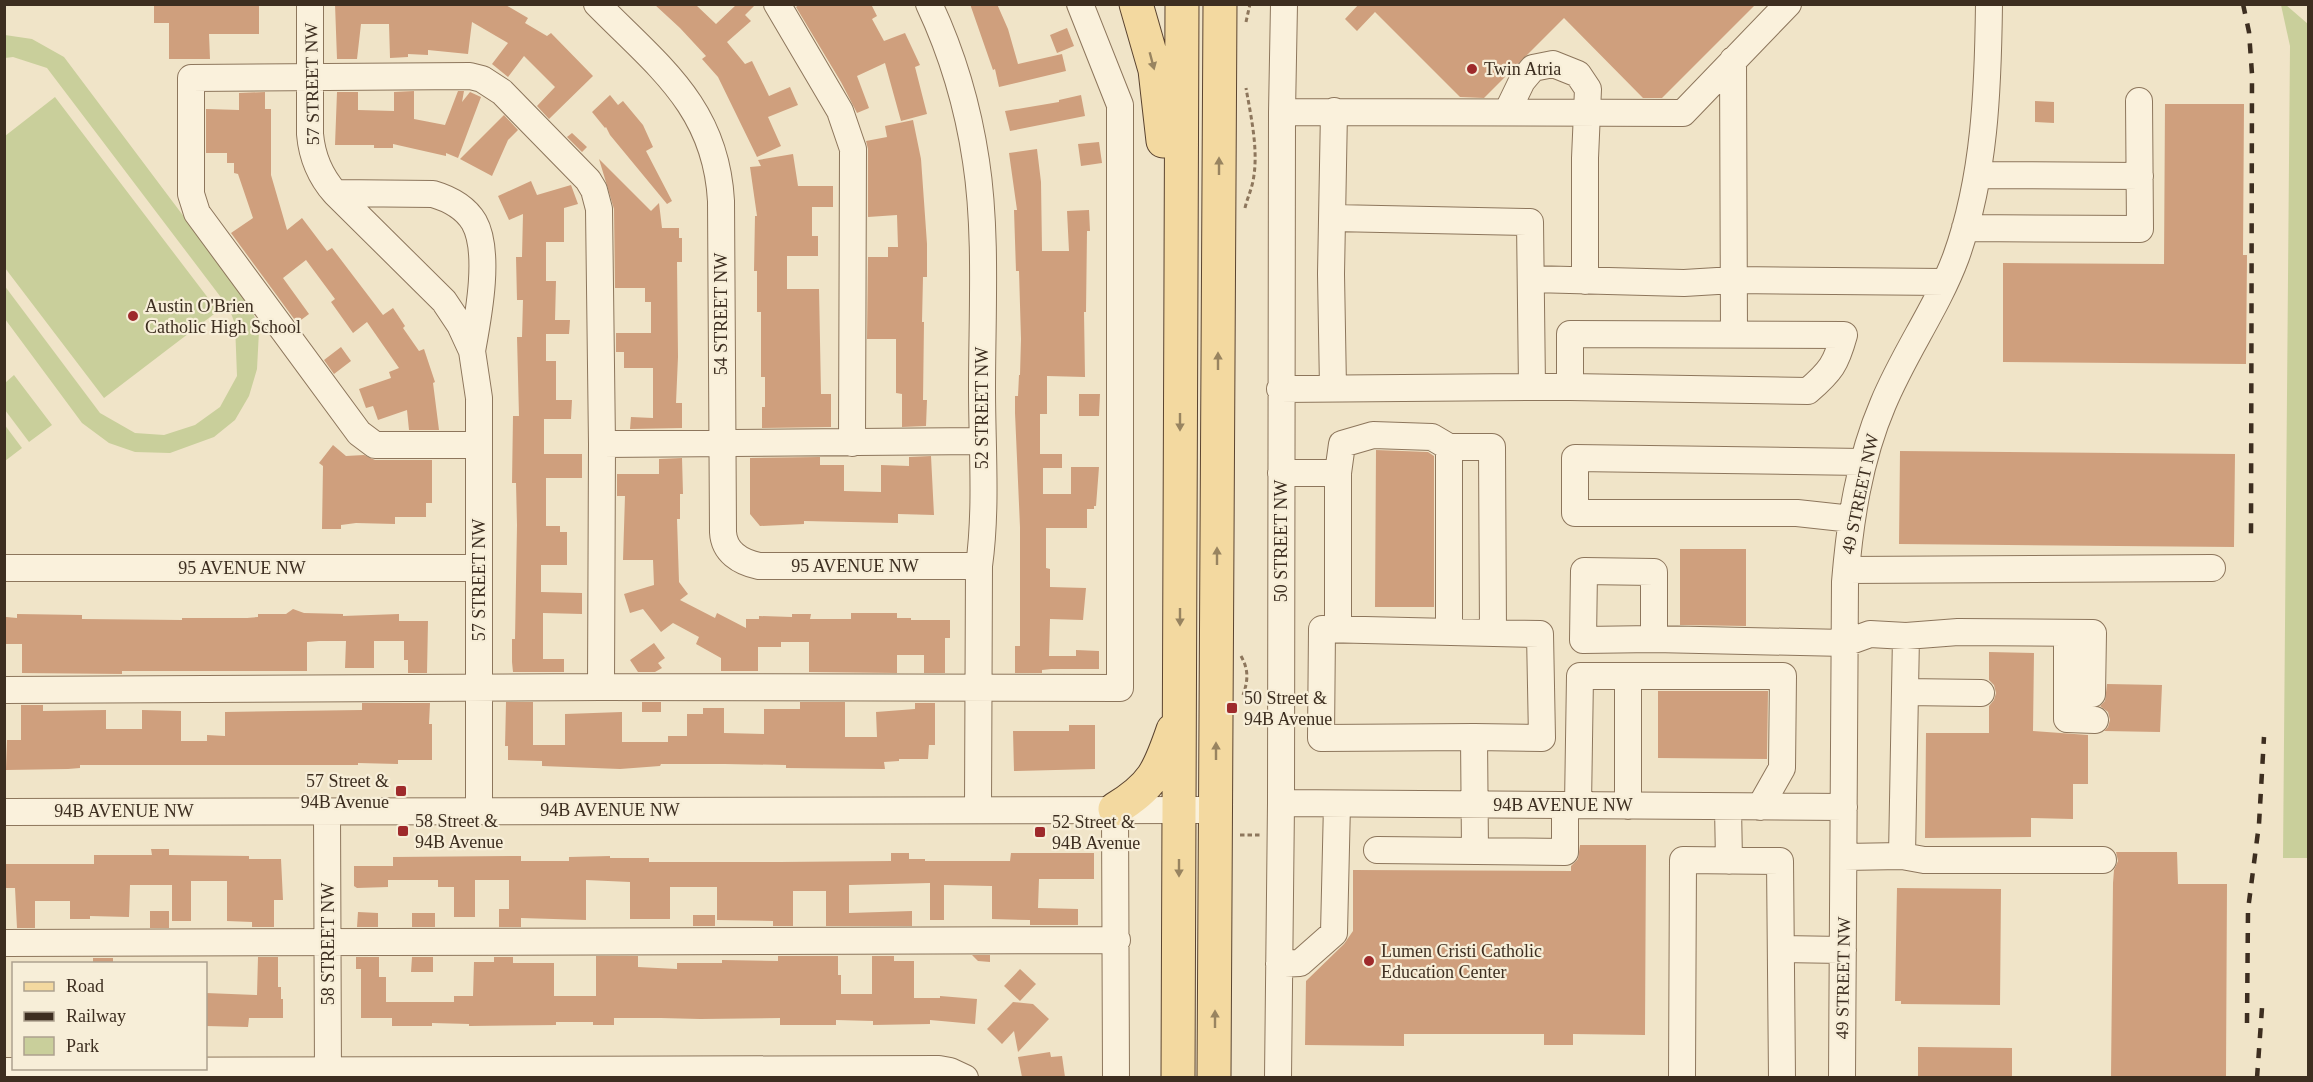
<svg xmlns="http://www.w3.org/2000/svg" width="2313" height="1082" viewBox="0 0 2313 1082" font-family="Georgia,serif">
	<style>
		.green { fill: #c9cf9b }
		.building { fill: #cf9f7d }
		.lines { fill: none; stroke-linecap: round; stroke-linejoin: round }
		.minor-casing { stroke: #8d765c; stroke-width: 28 }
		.major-casing { stroke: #5b4430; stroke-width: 35 }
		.path { stroke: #8d765c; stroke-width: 3; stroke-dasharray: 4.5 3; stroke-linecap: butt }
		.minor { stroke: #faf1dc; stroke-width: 26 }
		.major { stroke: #f3d9a0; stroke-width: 33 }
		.rail { stroke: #3d2e20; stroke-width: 4.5; stroke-dasharray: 10 10; stroke-linecap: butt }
		.oneway { fill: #988460 }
		.poi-dot { fill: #9e2a2b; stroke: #f7eed8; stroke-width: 2 }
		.labels { text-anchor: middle; stroke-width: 4.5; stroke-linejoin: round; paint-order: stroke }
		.poi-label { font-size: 18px; fill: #3d2e20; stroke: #f7eed8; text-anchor: start }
		.street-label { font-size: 18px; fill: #3d2e20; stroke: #f7eed8 }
	</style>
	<rect width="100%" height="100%" fill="#f0e4c8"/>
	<path class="green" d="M2281 5H2286L2308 24V858H2283L2290 46Z
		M5 35 32 39 64 57 251 306 259 331 257 369 249 396 235 420 214 437 170 453 135 452 109 443 82 423 5 319 4 285 100 413 135 433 164 435 195 425 220 407 237 376 235 324 229 308 47 68 13 57 5 58Z
		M55 97 218 311 104 398 5 268V136Z
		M14 375 52 425 29 442 5 410V383Z
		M4 424 22 448 5 461H4Z"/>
	<path class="building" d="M154 4H259V34H209L210 59H169V23H154Z
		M335 4H504L528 18 525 23 547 36 551 33 593 76 549 119 537 106 555 87 524 56 508 77 492 64 508 43 472 22 468 54 428 50V55L408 54V57L390 58 389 24H361L357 59H337Z
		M654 4 696 5 716 24 737 4H756L745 15 751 21 727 42 745 64 752 61 769 96 790 87 798 105 768 117 781 146 757 157 718 77 702 59 706 56 680 28Z
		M800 4H871L877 16 872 19 884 41 905 33 920 65 915 67 927 114 901 121 885 63 857 76 869 108 857 113 841 82 796 7Z
		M970 4H997L1008 29 1018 64 1062 54 1066 71 999 87 995 69 993 70Z
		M1359 4H1756L1662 98H1643L1564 18 1484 98 1460 97 1375 12 1357 31 1345 19Z
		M1067 28 1074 46 1057 53 1050 35Z
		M414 91V119L445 125 458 91H464L462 102 470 92 481 97 458 158 446 153V156L393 144V148H374V145H335L337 92H358V110L394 111V92Z
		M265 92V109H271V175L287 230 302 218 327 251 332 248 383 315 393 308 405 326 403 328 419 351 424 349 435 382 433 383 439 430H409L407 410 378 420 373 406 366 408 359 389 391 378 389 372 399 368 367 322 353 333 331 302 335 299 306 260 283 278 309 314 297 323 231 233 253 218 238 174 234 173V163H227V153H206V109L239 110V93Z
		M610 95 618 105 623 101 643 125 653 147 646 151 672 201 667 204 610 135 606 127 605 128 592 112Z
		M1081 95 1085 116 1010 131 1005 111 1059 102V100Z
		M2035 101 2054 102V123L2035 122Z
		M2165 104H2244L2243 255H2247L2246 364 2003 362V263L2164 264Z
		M504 115 518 130 508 140 492 176 460 159Z
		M913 120 921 159 927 244V277H923L922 322H924L923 400H927L926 426 902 427V394L896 393V339H867L868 257H888V247H898L897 215 868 217V149L866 141 887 137 885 126Z
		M572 133 587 147 582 152 567 137Z
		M1099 142 1102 163 1081 166 1078 144Z
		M1037 149 1041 182 1042 251H1069L1067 211 1089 210 1090 231H1087L1086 312H1084L1085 377 1047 376V414H1040V454H1062V468H1043V494H1071V467H1099L1096 506H1094V509H1087V528H1046V568L1050 569V587L1086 588 1083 620 1050 619 1049 656H1076V650L1099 651V669H1051L1042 670V673H1015V646H1020V527L1015 413V396H1018L1019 375H1020L1021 339 1019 271H1016L1014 210H1017L1009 153Z
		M793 154 798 186H833V207H812V236H818V256H787V289H819L821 394H831V427L762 428V407H765V377H761V312H757V271H754L755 216H757L750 167 761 166 758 160Z
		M599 159 651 211 659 203 662 228H679V238H682V262H677L678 357 676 403H682V428L630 429 631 417 653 418V368H624V352H616V333H651V302H645V288H615L614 209Z
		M531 181 537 195 571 185 578 204 564 208V242H546V281H556L555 320H570L569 334H546V361H556V400H572L571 419H544V454H582V478H546V526H560V532H567V565H541V592L582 593V614L543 613V659H564V672H513L512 662V639H515L517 525 516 483H512L513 416H519L517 337H522L523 300H517L516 257H522L523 214 509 220 498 196Z
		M341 347 351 361 334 374 324 360Z
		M1079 394H1100L1099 416H1079Z
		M333 445 346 456 364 455 375 460H432V503H426V517H395V524L356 523 341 525V529H322L323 466 319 463Z
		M1376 450 1428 452 1434 456V607H1375Z
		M1900 451 2235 454 2234 547 1899 544Z
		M931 456 934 515 898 514V523L804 521V524L760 526 750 514V458L820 457V465H844V491L881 492V465L909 466V457Z
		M682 458 683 494H680V519H677L679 582 688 594 680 600 715 618 717 613 746 628V619H759V616L792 617V614H811L810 619H851V613H897V618H911V620H950V638H945V673H924V655H897V673L809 672V642H781V647H758V671H721V658L696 644 699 637 673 623 661 632 643 609 630 613 624 594 654 585 653 560H623L625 496H617V474H659V459Z
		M1680 549H1746V626L1680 625Z
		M293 609 304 613 343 614V616L399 614V621H428L427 673H408V660H404V641H374V668H345L346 641H319L307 642V671H122V674L22 673V644H6V617L17 618V614L82 615V619L182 620V618H247L258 617V614H286Z
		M654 643 665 658 658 663 662 668 655 672H638L630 660Z
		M1989 652 2034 653 2033 731 2088 735V784H2073V819L2031 818V837L1925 838 1926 733H1989V706L1994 700 1996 693 1994 685 1989 680Z
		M2107 684 2162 685 2160 732 2104 731 2108 727 2110 720 2108 712 2100 706 2105 701Z
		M1658 691H1768L1767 759 1658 758Z
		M506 702H533V745H565V714L622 712V742H668V736H687V714H703V708H724V733L764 734V709H800V702H845V737H877L876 712 915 709V703H935V745H929L928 759H899V761L884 762 885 769 786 768V765L725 764H661L660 766 620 769 542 766V761L508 760V746H505Z
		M642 702H661V712H642Z
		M362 703H430L429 724H432V760H398V764L358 763V765H80V768L68 769 6 770 7 740H21V705H43V711L106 710V729H142V710L181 711V741H207V735L225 736V712L362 710Z
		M1069 725H1095V769L1014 771 1013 731H1069Z
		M1580 845H1646L1645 1035 1573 1034V1045H1544V1034H1404V1046L1305 1045 1306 981 1344 944 1353 931V870L1571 871V866L1578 859Z
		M151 849H169V855L249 856V859H281L283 900H274V927H252V922L227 921V881H191V921H172V885H130L129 917 90 916V919H70V901H35V928H17L15 888H4V864H94V855H152Z
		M2116 852H2177L2178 884H2227L2226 1077H2111L2113 883 2114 870 2118 861Z
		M891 853H909V859H925V861H1010L1011 853H1094V879H1039L1038 908 1078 909V925H1030V920L992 919V886L944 885V920H930V883L849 885V913L912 911V926H826V891H793V926H773V921L717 920V887H670V919H630V882L586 880V920L521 918V927H499V909H509V880H475V917H454V887H438V880H388V887L357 888 354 886V866H393V857L521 856V861H569V857L610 856V858H649V862H780L891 861Z
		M1897 888 2001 889 2000 1005 1901 1004V1001H1895Z
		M150 911H169V928H150Z
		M358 912 378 913V927H357Z
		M412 913H435V927H412Z
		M693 915H715V926H693Z
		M972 955H990V962L978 961Z
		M596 956H638V967L677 969V963H722V960L778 961V956H838V975H841V994H872V956H894V961H914V998H940V996L977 999 975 1024 930 1020V1024L873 1025V1021L836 1020V1025H780V1018L700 1019 661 1018H614V1025H593V1022H556V1025L469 1026V1024L432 1023V1026H392V1018H361V969H356V957H379V977H386V1002H454V996H473L474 962H494V957H513V963H554V996H596Z
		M258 957H278V987H281V999H283V1018H249L248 1027 206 1026V993L257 995Z
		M412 957H433V972H411Z
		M93 958H113V963H93Z
		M1020 969 1036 984 1020 1001 1004 986Z
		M1013 1002 1033 1004 1049 1019 1018 1052 1014 1031 1002 1044 987 1029Z
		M1918 1047 2012 1048V1077H1918Z
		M1050 1052 1051 1057 1062 1056 1065 1077H1022L1018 1057Z"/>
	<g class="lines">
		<g class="minor-casing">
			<path id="minor" d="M310 4V134C312 157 320 176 335 193L444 301 460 325 472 351 479 398V811
				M597 4C658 66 716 107 721 201L723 532C724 552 740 562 759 566H979
				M777 4 840 111 853 149 852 443
				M929 4C952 53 968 107 976 161 987 232 982 315 982 388 982 447 987 508 979 566L978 809
				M1733 60 1734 334
				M1282 112 1683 113 1788 4
				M1507 112 1522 81 1533 68 1553 64 1578 74 1588 89 1585 158V281
				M1977 175 2140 176
				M335 193 433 194C450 199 465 207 474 222 491 252 478 318 472 351
				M1965 228 2140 229 2139 101
				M1532 279 1684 283 1734 280 1945 282
				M1532 387H1570L1808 391C1831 371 1836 364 1844 335L1570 334V387
				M1333 388 1331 274 1334 111
				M1280 389 1532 387 1530 222 1333 218
				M602 444 982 441
				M479 445H375L359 433 197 213 191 194V78L470 76 482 79 502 92 588 180 594 190 599 209 602 444 601 687
				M1449 447H1492L1493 633
				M1281 473H1338
				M1852 519 1797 513H1575V458L1863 462
				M4 568H479
				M1846 570 2212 568
				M1338 629V473L1342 444 1373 435 1432 437 1449 447V632
				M1906 636 1958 632 2093 633 2092 694H2067V634
				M1654 639V572L1584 571 1583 640 1654 639 1845 643 1870 634 1906 636 1902 856 1844 857
				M1628 676H1783L1782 768 1760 807
				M4 690 601 687 1120 688V105L1080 4
				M1905 692 1981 693
				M2067 694V719L2095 720
				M1474 737 1542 738 1540 634 1322 629 1321 738 1474 737 1475 851
				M1281 803 1844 807
				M1578 805 1580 676H1628V806
				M1728 807 1729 861
				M1115 809 1116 1078
				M327 811 328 1078
				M4 812 1216 810
				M1377 850 1565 852V806
				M1902 856 1924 860H2103
				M4 943 1117 940
				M1781 949 1843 950
				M1279 964 1300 963 1334 933 1337 804
				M4 1071 939 1069 950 1071 965 1078
				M1278 1078 1281 803 1282 112 1284 4
				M1682 1078 1683 860 1780 861 1782 1078
				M1842 1078 1845 582C1850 521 1859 460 1883 404 1904 353 1937 308 1956 257 1985 176 1988 89 1989 4"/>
		</g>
		<g class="major-casing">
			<path id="major" d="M1136 4 1155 70 1163 141
				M1115 809C1153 786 1159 771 1173 730
				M1178 1078 1182 4
				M1214 1078 1220 4"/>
		</g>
		<path class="path" d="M1246 22 1250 4
			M1245 208C1247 199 1251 191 1253 181 1259 151 1251 117 1246 88
			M1241 656C1249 670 1248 681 1243 695
			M1240 835H1261"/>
		<use href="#minor" class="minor"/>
		<use href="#major" class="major"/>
		<path class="rail" d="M2243 4 2249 32 2252 74 2251 540
			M2247 1023 2248 910 2259 824 2264 737
			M2257 1078 2262 1008"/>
	</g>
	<defs><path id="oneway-solid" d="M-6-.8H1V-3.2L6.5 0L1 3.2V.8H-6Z" transform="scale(1.5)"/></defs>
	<g class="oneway">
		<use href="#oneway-solid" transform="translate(1152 61) rotate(75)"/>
		<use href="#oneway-solid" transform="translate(1219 166) rotate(-90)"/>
		<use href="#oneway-solid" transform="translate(1218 361) rotate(-90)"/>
		<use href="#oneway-solid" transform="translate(1180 422) rotate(90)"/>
		<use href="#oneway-solid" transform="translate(1217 556) rotate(-90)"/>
		<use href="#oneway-solid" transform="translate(1180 617) rotate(90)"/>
		<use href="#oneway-solid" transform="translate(1216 751) rotate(-90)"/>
		<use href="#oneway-solid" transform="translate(1179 868) rotate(90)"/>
		<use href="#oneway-solid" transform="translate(1215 1019) rotate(-90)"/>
	</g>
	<g class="poi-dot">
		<circle cx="1472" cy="69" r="6"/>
		<circle cx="133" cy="316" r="6"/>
		<rect x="1226" y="702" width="12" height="12" rx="3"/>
		<rect x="395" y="785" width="12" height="12" rx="3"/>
		<rect x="397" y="825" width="12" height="12" rx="3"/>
		<rect x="1034" y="826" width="12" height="12" rx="3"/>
		<circle cx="1369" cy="961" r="6"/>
	</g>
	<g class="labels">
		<g class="poi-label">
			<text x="1484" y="75">Twin Atria</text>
			<text x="145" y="312">Austin O'Brien<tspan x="145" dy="21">Catholic High School</tspan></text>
			<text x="1244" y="704">50 Street &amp;<tspan x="1244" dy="21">94B Avenue</tspan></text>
			<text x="389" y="787" text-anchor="end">57 Street &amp;<tspan x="389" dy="21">94B Avenue</tspan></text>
			<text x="415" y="827">58 Street &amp;<tspan x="415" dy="21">94B Avenue</tspan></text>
			<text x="1052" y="828">52 Street &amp;<tspan x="1052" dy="21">94B Avenue</tspan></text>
			<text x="1381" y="957">Lumen Cristi Catholic<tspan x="1381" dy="21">Education Center</tspan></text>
		</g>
		<g class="street-label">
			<text transform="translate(312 84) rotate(-91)" y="6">57 STREET NW</text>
			<text transform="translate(721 314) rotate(-90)" y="6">54 STREET NW</text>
			<text transform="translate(982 408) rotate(-90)" y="6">52 STREET NW</text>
			<text transform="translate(1860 494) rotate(-78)" y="6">49 STREET NW</text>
			<text transform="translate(1281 541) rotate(-90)" y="6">50 STREET NW</text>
			<text x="855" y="572">95 AVENUE NW</text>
			<text x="242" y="574">95 AVENUE NW</text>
			<text transform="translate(479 580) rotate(-90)" y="6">57 STREET NW</text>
			<text x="1563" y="811">94B AVENUE NW</text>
			<text x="610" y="816">94B AVENUE NW</text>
			<text x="124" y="817">94B AVENUE NW</text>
			<text transform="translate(328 944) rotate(-90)" y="6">58 STREET NW</text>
			<text transform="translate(1843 978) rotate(-89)" y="6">49 STREET NW</text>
		</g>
	</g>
	<rect width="2313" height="1082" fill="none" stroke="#3d2e20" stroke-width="12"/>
	<rect x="12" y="962" width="195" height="108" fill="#f7eed8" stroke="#ada18e" stroke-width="1.5"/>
	<rect x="24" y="982" width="30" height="9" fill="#f3d9a0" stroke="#ada18e" stroke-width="1.5"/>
	<text x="66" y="992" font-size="18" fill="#3d2e20">Road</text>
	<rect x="24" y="1012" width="30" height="9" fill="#3d2e20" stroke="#ada18e" stroke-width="1.5"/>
	<text x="66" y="1022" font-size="18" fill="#3d2e20">Railway</text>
	<rect x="24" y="1037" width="30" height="18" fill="#c9cf9b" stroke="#ada18e" stroke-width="1.5"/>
	<text x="66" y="1052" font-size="18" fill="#3d2e20">Park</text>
</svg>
